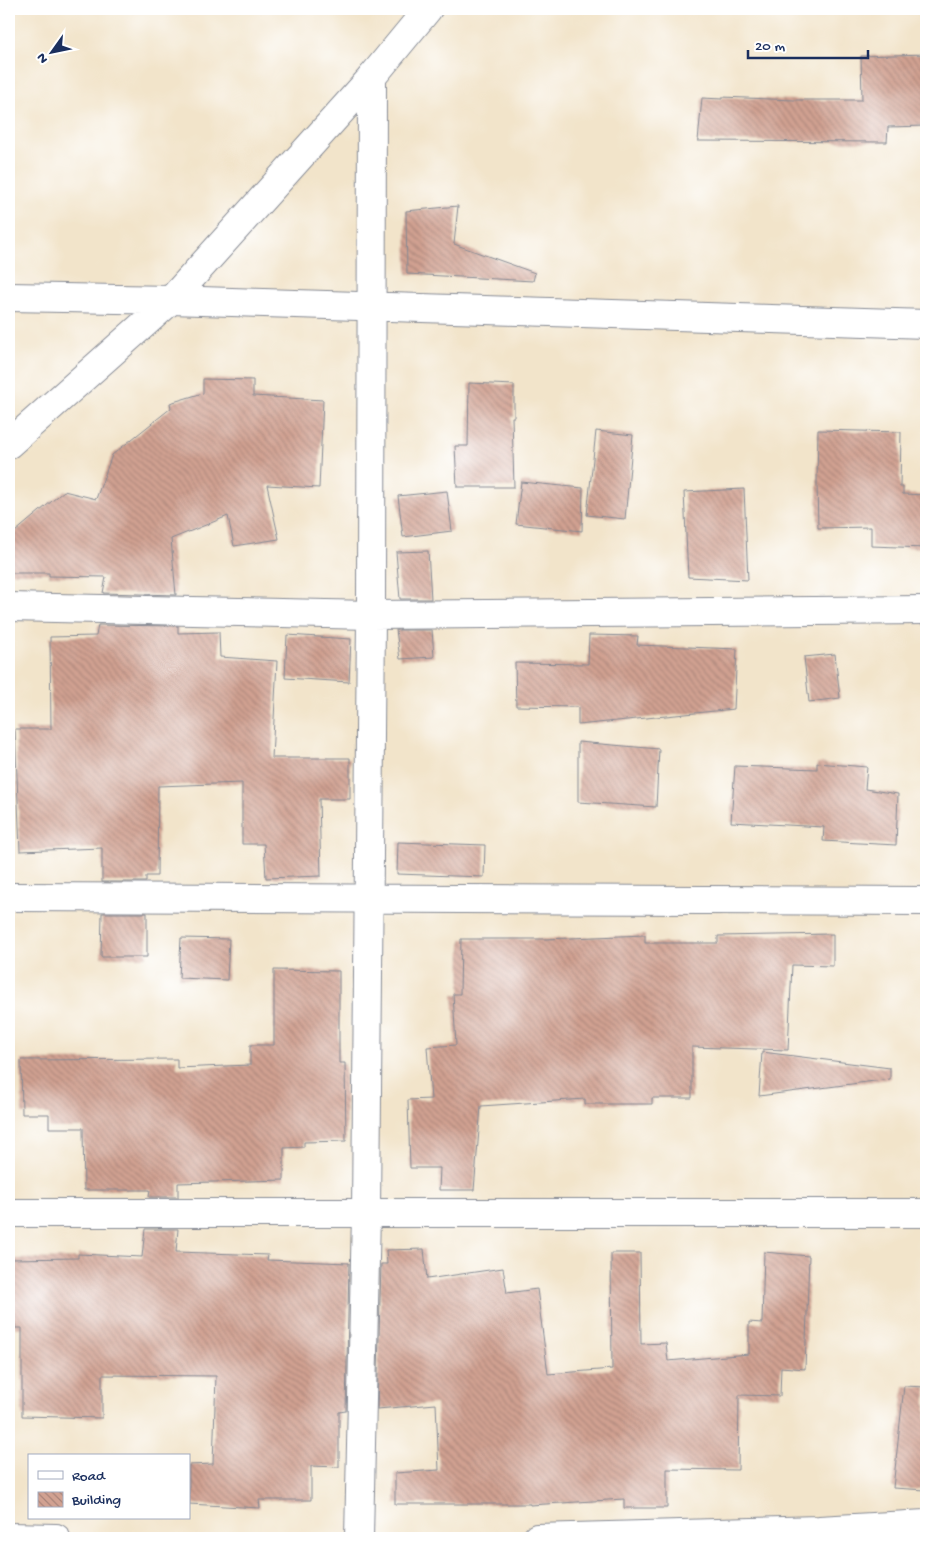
<svg xmlns="http://www.w3.org/2000/svg" width="935" height="1547" viewBox="0 0 935 1547" font-family="'Gochi Hand',sans-serif">
	<style>
		.building { fill: url(#building-back-hatch) }
		.lines { fill: none; stroke-linecap: round; stroke-linejoin: round }
		.street-casing { stroke: #868a94; stroke-width: 30 }
		.secondary-casing { stroke: #868a94; stroke-width: 30 }
		.street { stroke: #fff; stroke-width: 28 }
		.secondary { stroke: #fff; stroke-width: 28 }
	</style>
	<defs>
		<pattern id="building-back-hatch" width="6" height="6" patternUnits="userSpaceOnUse" patternTransform="scale(1.25)"><rect width="6" height="6" fill="#d1a191"/><path d="M-1 5l2 2M0 0l6 6M5-1l2 2" fill="none" stroke="#a9847a"/></pattern>
	</defs>
	<rect width="100%" height="100%" fill="#fff"/>
	<filter id="ink" filterUnits="userSpaceOnUse"><feTurbulence type="fractalNoise" baseFrequency=".02" numOctaves="2"/><feDisplacementMap in="SourceGraphic" scale="10" xChannelSelector="R" yChannelSelector="G"/><feConvolveMatrix kernelMatrix="1 2 1 2 8 2 1 2 1" color-interpolation-filters="sRGB"/></filter>
	<filter id="wash" filterUnits="userSpaceOnUse"><feTurbulence type="fractalNoise" baseFrequency=".0096" numOctaves="4" result="noise"/><feDisplacementMap in="SourceGraphic" scale="20" xChannelSelector="R" yChannelSelector="G"/><feGaussianBlur stdDeviation="1.12" result="paint"/><feColorMatrix in="noise" values="0 0 0 0 0 0 0 0 0 0 0 0 0 0 0 0 0 1.4 0 .05"/><feComposite in="paint" operator="in"/></filter>
	<g filter="url(#wash)">
		<rect width="100%" height="100%" fill="#f2e4ca"/>
		<g id="blocks">
			<path class="building" d="M926 54V126L888 127 887 142 698 141 702 98 722 99V97L794 100H862L861 56Z
				M458 206 454 244 535 273 533 281 407 274 406 211Z
				M203 379 253 380V396L323 400 319 488 267 485 279 539 234 546 228 516 171 539 176 595 103 593 106 577 49 576V573H9V537L64 491 96 499 112 455 171 408 170 403 203 393Z
				M469 383 514 385V417H512L514 487H457L455 446H468Z
				M818 430 901 432 900 487H903V494L926 495V548L871 546V527L818 528 817 484Z
				M596 431 633 435 625 519 587 515Z
				M521 482 583 488 582 531 516 524Z
				M744 489 748 580 688 577 684 492Z
				M447 491 452 531 403 537 398 496Z
				M428 551 431 599H400L396 552Z
				M98 625 178 626V633L219 632 220 657 277 661 272 758H350V799H319L321 876 266 878 264 844H242V783L158 786 157 876H146V882H102V848L20 851 15 729H51L50 637 96 636Z
				M396 630H432L434 657 400 659Z
				M287 635 351 639 349 682 285 678Z
				M589 635 638 636 637 645 737 649 734 709 578 725V707L516 706 515 663 588 664Z
				M835 654 840 698 809 702 804 657Z
				M578 742 659 749 656 807 578 802Z
				M817 763 867 767 865 789 898 794 896 845 823 841 824 827 731 822 735 766 817 769Z
				M398 842 485 845 484 877 397 874Z
				M102 913H147V957H101Z
				M833 934V966L792 965 788 1050 692 1047V1098H652V1104H585V1099L481 1106 474 1190H439L440 1168H410L408 1100 431 1099 427 1047 456 1045 453 994H460L461 939H546L645 935V943H718V936Z
				M181 938 229 939 227 980 179 978Z
				M274 970 339 971V1063H345L346 1141 304 1142V1147L284 1148V1180L178 1183V1197H149L150 1190H84L83 1128H49V1114H22L21 1060 177 1059V1068L250 1065V1045H274Z
				M762 1052 890 1068V1079L759 1096Z
				M145 1229H178L176 1252 268 1255 267 1260 349 1263 346 1411 339 1412V1467L311 1466V1500H259L260 1508 189 1504V1465L213 1464 216 1376 102 1375V1418L22 1416V1328H15V1325H9V1259L78 1258V1254L142 1257Z
				M424 1249 427 1279 503 1268 507 1293 537 1289 548 1374 612 1369 611 1253H640L641 1344 666 1343 668 1361 749 1354V1322L762 1323 764 1252 809 1256 805 1369 781 1367 780 1396 739 1395 738 1470 667 1469V1508H624V1499L530 1505V1504H395V1473L439 1470 436 1404 377 1409 381 1264H387L386 1250Z
				M904 1386 926 1387V1490L893 1488Z"/>
		</g>
	</g>
	<g filter="url(#ink)">
		<use href="#blocks" fill-opacity="0" stroke="#868a94" stroke-width="1"/>
		<g class="lines">
			<g class="street-casing">
				<path id="street" d="M171 300 926 324
					M9 607 371 615 926 610
					M9 897 926 901
					M9 1213H926
					M9 1537 56 1538
					M359 1538 366 1213 371 615 372 77
					M537 1538 819 1530 926 1524"/>
			</g>
			<g class="secondary-casing">
				<path id="secondary" d="M9 297 171 300
					M9 444 171 300 372 77 428 9"/>
			</g>
			<use href="#street" class="street"/>
			<use href="#secondary" class="secondary"/>
		</g>
	</g>
	<rect width="935" height="1547" fill="none" stroke="#fff" stroke-width="30"/>
	<rect x="28" y="1454" width="162" height="65" fill="#ffffff" stroke="#a4acbf"/>
	<rect x="38" y="1471" width="25" height="8" fill="#ffffff" stroke="#a4acbf"/>
	<text x="72" y="1480" font-size="15" fill="#1b2f5e">Road</text>
	<rect x="38" y="1492" width="25" height="15" fill="url(#building-back-hatch)" stroke="#a4acbf"/>
	<text x="72" y="1504" font-size="15" fill="#1b2f5e">Building</text>
	<g transform="translate(52 52) rotate(237)" stroke="#ffffff" stroke-width="4" paint-order="stroke">
	<path d="M0-4L9 19L0 12L-9 19Z" fill="#1b2f5e"/>
	<text y="-8" font-size="14" font-weight="bold" text-anchor="middle" fill="#1b2f5e">N</text>
	</g>
	<path d="M748 50v8h120v-8" fill="none" stroke="#1b2f5e" stroke-width="2.5"/>
	<text x="755" y="50" font-size="15" fill="#1b2f5e" stroke="#ffffff" stroke-width="4" paint-order="stroke">20 m</text>
</svg>
